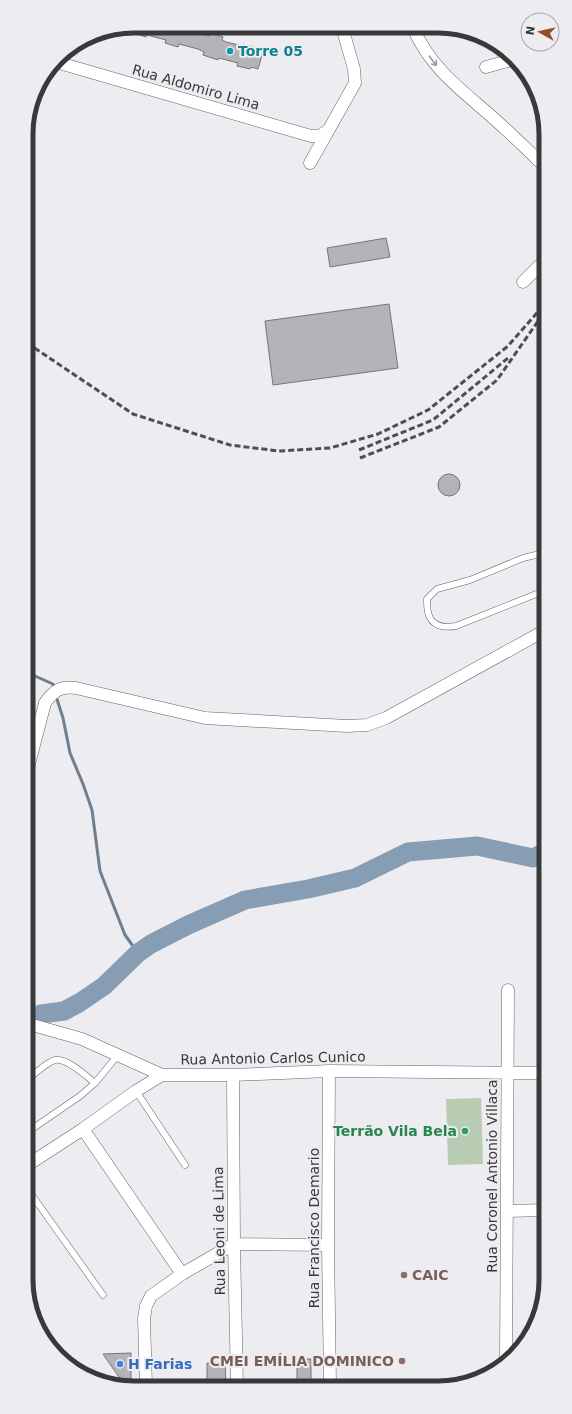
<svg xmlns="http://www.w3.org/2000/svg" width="572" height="1414" viewBox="0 0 572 1414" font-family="'DejaVu Sans',sans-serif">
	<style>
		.green { fill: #b8ccb4 }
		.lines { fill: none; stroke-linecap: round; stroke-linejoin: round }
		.stream { stroke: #6f7f8f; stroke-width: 3 }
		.river { stroke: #879db4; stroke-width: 19 }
		.building { fill: #b4b4b8; stroke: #76767a }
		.lane-casing { stroke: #636367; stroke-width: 7 }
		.street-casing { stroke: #636367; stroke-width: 13 }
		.lane { stroke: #fff; stroke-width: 6 }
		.street { stroke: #fff; stroke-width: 12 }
		.rail { stroke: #4e4f50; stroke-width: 3; stroke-dasharray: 6 3; stroke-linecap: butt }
		.oneway { stroke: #9c9c9c }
		.culture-dot { fill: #0f9aa8; stroke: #ececf1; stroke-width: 1.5 }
		.leisure-dot { fill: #2e9e5b; stroke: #ececf1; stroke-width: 1.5 }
		.education-dot { fill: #8d6e63; stroke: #ececf1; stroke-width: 1.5 }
		.shop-dot { fill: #3f7fe0; stroke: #ececf1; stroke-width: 1.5 }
		.labels { text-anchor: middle; stroke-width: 4; stroke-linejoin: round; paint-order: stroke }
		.culture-label { font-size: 14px; font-weight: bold; fill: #0d838f; stroke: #ececf1; text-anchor: start }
		.street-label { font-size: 14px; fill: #38393a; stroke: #ececf1 }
		.leisure-label { font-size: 14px; font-weight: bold; fill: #27864d; stroke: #ececf1; text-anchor: end }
		.education-label { font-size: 14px; font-weight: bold; fill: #785e54; stroke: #ececf1; text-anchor: start }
		.shop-label { font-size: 14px; font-weight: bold; fill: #366cbe; stroke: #ececf1; text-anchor: start }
		.rim { fill: none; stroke: #38393a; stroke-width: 5 }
	</style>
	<rect width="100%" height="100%" fill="#ececf1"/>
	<path class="green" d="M481 1098 483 1164 448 1165 446 1099Z"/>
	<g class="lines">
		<path class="stream" d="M28 673 53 684 54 689
			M56 696 63 718 70 753 83 784 92 810 100 871 125 935 138 953"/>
		<path class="river" d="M29 1025 41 1014 64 1011 79 1003 104 986 138 953 151 944 188 925 245 900 308 889 355 878 408 852 477 846 533 858 545 852"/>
	</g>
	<path class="building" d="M134 26H181L209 36 210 33 223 37 222 40 226 42 243 46V44L256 48 255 50 263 52 258 69 251 67 250 69 237 66 238 63 219 58 218 60 203 55 204 52 198 49 179 44 178 47 165 43 166 40 147 35 146 37 120 29Z
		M386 238 390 257 330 267 327 248Z
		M389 304 398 368 273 385 265 321Z
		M438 485a11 11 0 1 1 22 0a11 11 0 1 1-22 0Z
		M131 1353V1384L123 1383 103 1354Z
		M297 1359H311V1385H297Z
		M225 1362 226 1385 207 1386V1363Z"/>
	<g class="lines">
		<g class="lane-casing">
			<path id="lane" d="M544 553 523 558 470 580 437 589 427 599C427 603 427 608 428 612 431 627 445 628 456 626L544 591
				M29 1078C36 1073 47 1062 55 1060 66 1057 86 1076 95 1083
				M136 1091 185 1165
				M29 1131 80 1096 95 1083 118 1055
				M29 1191 103 1295"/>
		</g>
		<g class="street-casing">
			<path id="street" d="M413 28C431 68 459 88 491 116 509 132 526 148 543 165
				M56 62 311 136H320L327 131
				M486 67 515 59
				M310 163 355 83 354 69 342 27
				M523 282 543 262
				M28 768 45 703C54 690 61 686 76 688L205 718 347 726 367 725 386 718 544 631
				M29 1024 82 1039 162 1075
				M329 1071 328 1245 330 1385
				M233 1075 234 1244 237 1385
				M83 1129 182 1274
				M29 1164 83 1129 136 1091 162 1075H233L329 1071 545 1073
				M508 1211 546 1210
				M506 1362 508 990
				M146 1386 144 1319 146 1306 151 1296 182 1274 234 1244 328 1245"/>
		</g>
		<use href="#lane" class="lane"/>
		<use href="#street" class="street"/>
		<path class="rail" d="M27 343 133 414 230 445 279 451 330 448 378 434 428 410 508 346 543 306
			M359 450 433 420 508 358
			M360 458 439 427 497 380 543 314"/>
	</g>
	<defs><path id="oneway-shaft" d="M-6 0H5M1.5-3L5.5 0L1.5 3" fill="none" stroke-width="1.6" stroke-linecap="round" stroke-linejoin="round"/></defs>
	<use class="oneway" href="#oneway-shaft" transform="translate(433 61) rotate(53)"/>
	<circle class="culture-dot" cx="230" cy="51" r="4"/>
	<circle class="leisure-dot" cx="465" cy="1131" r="4"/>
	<g class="education-dot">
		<circle cx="404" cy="1275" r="4"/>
		<circle cx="402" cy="1361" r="4"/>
	</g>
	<circle class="shop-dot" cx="120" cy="1364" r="4"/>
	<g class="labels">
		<g class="culture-label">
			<text x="238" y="56">Torre 05</text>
		</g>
		<g class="street-label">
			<text transform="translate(196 87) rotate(16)" y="5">Rua Aldomiro Lima</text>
			<text transform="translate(273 1058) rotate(-1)" y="5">Rua Antonio Carlos Cunico</text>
			<text transform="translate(492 1176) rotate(-90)" y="5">Rua Coronel Antonio Villaca</text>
			<text transform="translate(314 1228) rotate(-90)" y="5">Rua Francisco Demario</text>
			<text transform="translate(219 1231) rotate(-91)" y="5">Rua Leoni de Lima</text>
		</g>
		<g class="leisure-label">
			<text x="457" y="1136">Terrão Vila Bela</text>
		</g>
		<g class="education-label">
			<text x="412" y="1280">CAIC</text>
			<text x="394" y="1366" text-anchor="end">CMEI EMÍLIA DOMINICO</text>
		</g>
		<g class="shop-label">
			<text x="128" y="1369">H Farias</text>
		</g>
	</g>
	<path d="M0 0H572V1414H0ZM134 33H438A101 101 0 0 1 539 134V1280A101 101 0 0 1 438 1381H134A101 101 0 0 1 33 1280V134A101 101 0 0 1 134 33Z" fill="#ececf1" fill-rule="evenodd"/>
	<path class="rim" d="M134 33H438A101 101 0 0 1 539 134V1280A101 101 0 0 1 438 1381H134A101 101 0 0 1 33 1280V134A101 101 0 0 1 134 33Z"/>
	<g transform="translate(540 32) rotate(278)"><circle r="19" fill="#ececf1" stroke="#a4a4a8"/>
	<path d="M0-3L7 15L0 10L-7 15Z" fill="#944d26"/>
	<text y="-6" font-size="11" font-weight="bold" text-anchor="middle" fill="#38393a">N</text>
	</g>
</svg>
